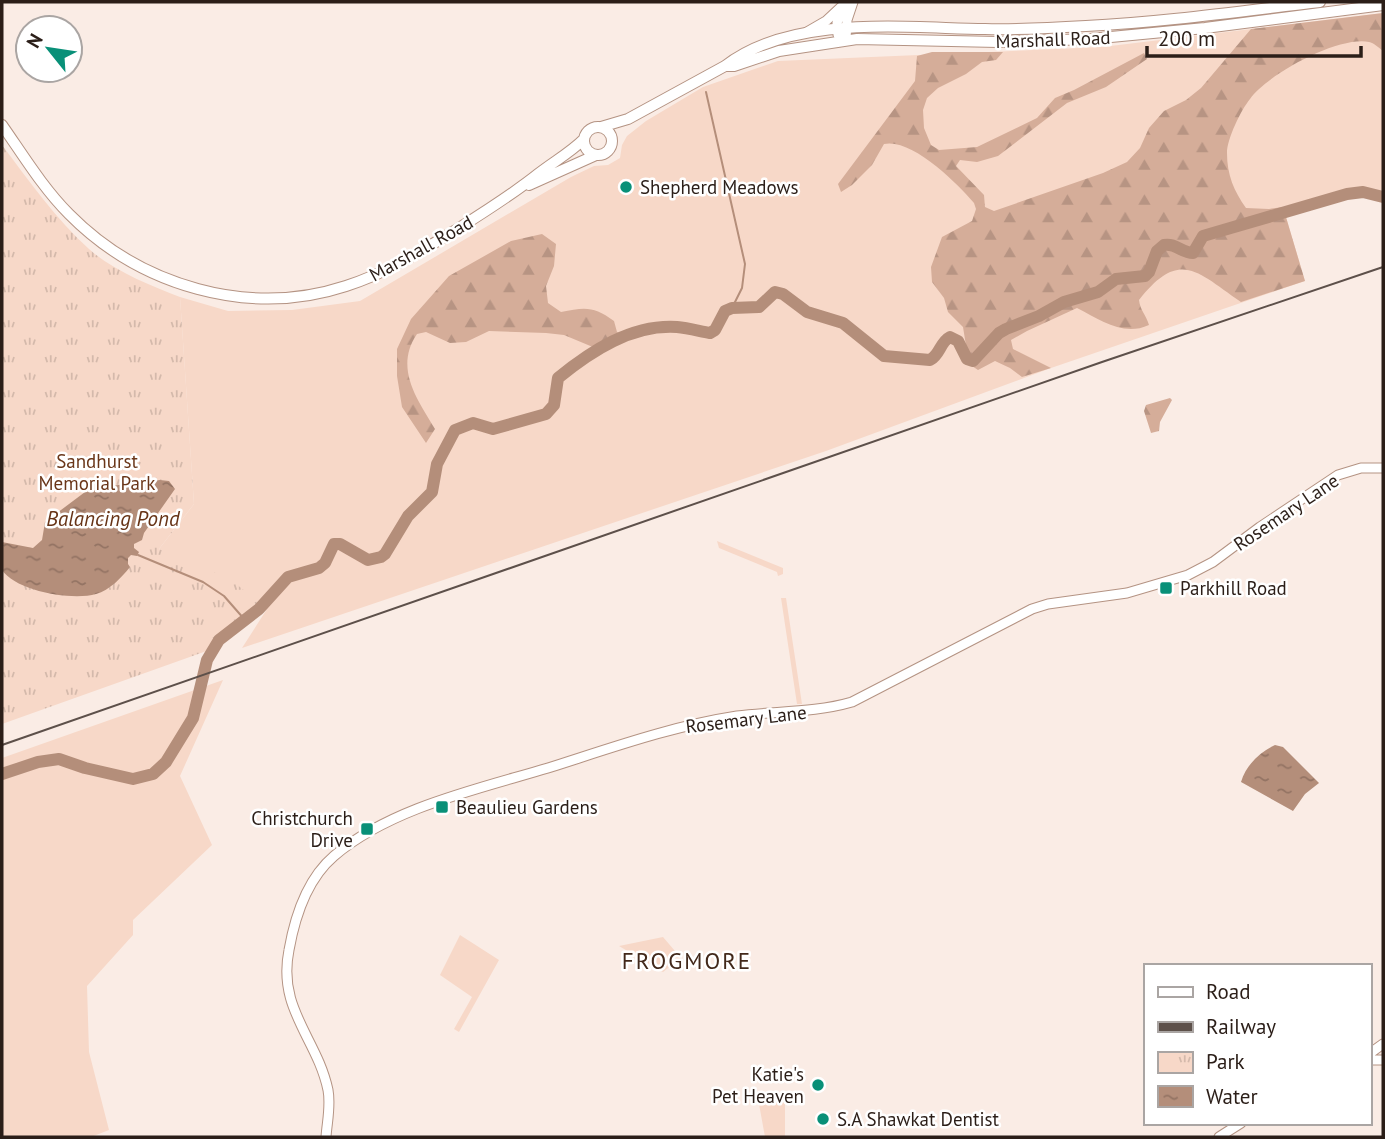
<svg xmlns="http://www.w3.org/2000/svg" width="1385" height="1139" viewBox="0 0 1385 1139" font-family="'PT Sans',sans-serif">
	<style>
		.grass { fill: #f7d8c8 }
		.forest { fill: url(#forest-firs) }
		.park { fill: url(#park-tufts) }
		.water { fill: url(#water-ripples) }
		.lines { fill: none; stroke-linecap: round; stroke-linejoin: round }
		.stream { stroke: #b48e7a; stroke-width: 2 }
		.river { stroke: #b48e7a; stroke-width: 12 }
		.secondary-casing { stroke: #b49383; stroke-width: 11 }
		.primary-casing { stroke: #b49383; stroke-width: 12 }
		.secondary { stroke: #fff; stroke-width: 9 }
		.primary { stroke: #fff; stroke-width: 10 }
		.rail { stroke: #5d504a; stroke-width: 2 }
		.poi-dot { fill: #099078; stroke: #fff; stroke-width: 2.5 }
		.labels { text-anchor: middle; stroke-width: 5; stroke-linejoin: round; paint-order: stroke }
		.street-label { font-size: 19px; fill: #2b1e18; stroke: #fff }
		.poi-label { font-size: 19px; fill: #2b1e18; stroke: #fff; text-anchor: start }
		.park-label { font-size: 19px; fill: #6a3619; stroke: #fff }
		.water-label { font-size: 21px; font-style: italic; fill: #673417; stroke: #fff }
		.quarter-label { font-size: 23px; letter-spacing: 2px; fill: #42281a; stroke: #fff }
	</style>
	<defs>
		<pattern id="forest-firs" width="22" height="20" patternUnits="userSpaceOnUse" patternTransform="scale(1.75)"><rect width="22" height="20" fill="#d5ad99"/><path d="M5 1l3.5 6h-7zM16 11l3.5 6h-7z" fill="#b79483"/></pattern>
		<pattern id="park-tufts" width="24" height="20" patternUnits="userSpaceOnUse" patternTransform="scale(1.75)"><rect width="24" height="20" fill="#f7d8c8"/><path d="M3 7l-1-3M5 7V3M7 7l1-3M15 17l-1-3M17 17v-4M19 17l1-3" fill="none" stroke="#d4b9ab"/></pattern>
		<pattern id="water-ripples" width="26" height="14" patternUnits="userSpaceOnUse" patternTransform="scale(1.75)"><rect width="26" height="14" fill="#b48e7a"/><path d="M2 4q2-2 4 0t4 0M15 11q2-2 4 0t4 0" fill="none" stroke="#937363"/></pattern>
	</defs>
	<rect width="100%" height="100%" fill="#faece5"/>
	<path class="grass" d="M1383 13V192L1364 188 1344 191 1283 207 1305 281 1051 368 826 451 242 648 267 609 159 549 194 504 180 297 228 311 292 310 360 301 571 177 594 166 608 165 620 158 622 145 627 136 646 121 703 87 778 61 1102 47Z
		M717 541 783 568V574L778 576 777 572 719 548Z
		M781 598H786L802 704H797Z
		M223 680 180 776 212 845 133 920V935L87 986 89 1052 109 1130 91 1137H2V758Z
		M460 935 499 960 459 1032 454 1029 472 997 440 975Z
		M663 937 681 958 663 972 619 946Z
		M774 1097 783 1099 785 1104V1137H765L759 1104Z"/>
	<path class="forest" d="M1383 13V55V51C1378 47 1374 43 1369 42 1338 36 1268 74 1250 99 1241 110 1227 139 1227 153 1227 175 1234 191 1246 208L1269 209 1283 207 1305 281 1241 302C1197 272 1180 248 1139 300 1140 310 1146 315 1149 325 1123 337 1101 320 1077 308L1027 331 1011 340 1013 349 1051 368 1022 377 1010 368 995 361 978 370 969 364 963 327 948 312 944 298 932 282 931 267 942 237 972 221 976 209 974 203C957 183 912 138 884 144L872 165 852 185 841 192 838 184 915 81 917 56 932 52H1003L996 60 982 62 966 74 938 88 927 98 923 110 924 128 931 145 939 150 977 147 1037 118 1055 98 1074 90 1144 53 1147 59 1106 87 1067 103 998 156 977 162 960 160 956 166 984 195 985 207 994 211 1103 173 1127 162 1140 148 1149 128 1164 111 1186 100 1201 88 1251 29Z
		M542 234 556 244 554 266 546 286 548 303 561 312C585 307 594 306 614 321L617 332 631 338 600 350 564 335 546 333 489 331 466 342 450 343 426 332 417 334C394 368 417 399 435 429L426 443 402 407 397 376V349L411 319 449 276 511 241Z
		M1170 398 1172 400 1160 422 1159 431 1151 433 1144 411 1146 405Z"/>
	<path class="park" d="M2 145C29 181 56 219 89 249 112 270 151 286 180 297L194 504 159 549 230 579 267 609 219 637 215 648 2 724Z"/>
	<path class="water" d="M160 480 169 481 175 489 144 533 142 540 134 544V548L139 552 137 556 131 555 128 558V564L130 567C121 578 110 590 96 594 72 601 16 591 2 570V542L33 548 42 540 45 522 85 492 118 485Z
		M1275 745 1283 747 1319 783 1305 794 1293 811 1241 782C1246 765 1260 752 1275 745Z"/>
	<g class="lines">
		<path class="stream" d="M706 92 745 264 742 288 732 308
			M138 555 203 582 224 596 245 620"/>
		<path class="river" d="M2 774 38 762 59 759 85 768 133 779 153 774 166 762 193 718 207 660 219 640 259 609 288 577 319 568 325 563 334 544H340L368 560 381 557 385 554 408 516 432 492 437 464 455 430 473 423 493 429 546 414 554 405 558 378C591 351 632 324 677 327 688 328 699 331 710 333L715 330 725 311 732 308 759 307 775 292 783 294 807 312 843 323 884 356 930 360C940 355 940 342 950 337L958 341 967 359 973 361 999 333 1006 329 1039 316 1064 302 1098 292 1116 279 1145 276 1149 272 1157 251 1164 245C1176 243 1182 253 1193 253L1203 236 1347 194 1363 192 1383 197"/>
		<g class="secondary-casing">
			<path id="secondary" d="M807 32 826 21 841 7
				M838 35 837 23 844 2
				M846 40 847 20 853 2
				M1369 1054 1383 1044
				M1369 1060H1383
				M326 1137C327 1122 331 1106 328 1090 317 1038 277 1009 289 950 295 916 307 879 334 856 390 808 478 789 548 768 611 748 672 726 737 716 776 711 814 713 852 702L1032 609 1048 604 1127 593 1188 575 1213 562 1260 527 1338 475 1361 468H1383
				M1219 1137 1241 1123"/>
		</g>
		<g class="primary-casing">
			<path id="primary" d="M726 66H734L779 51 857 39 998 42 1090 39 1205 28 1383 5
				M2 125C23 155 43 188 69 214 140 286 249 318 346 286 387 273 423 250 459 228 486 211 513 194 538 174 553 162 570 153 584 139
				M584 141a14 14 0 1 1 28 0a14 14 0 1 1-28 0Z
				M601 127 628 119 725 66C792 14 905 28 985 29 1018 30 1052 28 1086 26 1164 22 1242 11 1320 2
				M529 185 596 155"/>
		</g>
		<use href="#secondary" class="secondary"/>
		<use href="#primary" class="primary"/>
		<path class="rail" d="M2 745 1102 362 1383 267"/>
	</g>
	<g class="poi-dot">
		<circle cx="626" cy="187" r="7"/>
		<rect x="1159" y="581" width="14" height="14" rx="3.5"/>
		<rect x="435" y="800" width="14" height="14" rx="3.5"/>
		<rect x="360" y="822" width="14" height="14" rx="3.5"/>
		<circle cx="818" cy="1085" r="7"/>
		<circle cx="823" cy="1119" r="7"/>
	</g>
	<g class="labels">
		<g class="street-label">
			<text transform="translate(1053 39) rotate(-2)" y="7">Marshall Road</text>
			<text transform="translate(421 248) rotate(-29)" y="7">Marshall Road</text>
			<text transform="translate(1286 512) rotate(-34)" y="7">Rosemary Lane</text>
			<text transform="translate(746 719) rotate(-7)" y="7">Rosemary Lane</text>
		</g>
		<g class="poi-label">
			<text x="640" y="194">Shepherd Meadows</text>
			<text x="1180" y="595">Parkhill Road</text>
			<text x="456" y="814">Beaulieu Gardens</text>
			<text x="353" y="825" text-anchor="end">Christchurch<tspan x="353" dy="22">Drive</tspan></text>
			<text x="804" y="1081" text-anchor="end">Katie's<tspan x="804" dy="22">Pet Heaven</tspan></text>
			<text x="837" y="1126">S.A Shawkat Dentist</text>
		</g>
		<g class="park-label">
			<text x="97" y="468">Sandhurst<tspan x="97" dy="22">Memorial Park</tspan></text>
		</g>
		<g class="water-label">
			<text x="113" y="526">Balancing Pond</text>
		</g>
		<g class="quarter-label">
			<text x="687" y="969">FROGMORE</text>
		</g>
	</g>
	<rect width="1385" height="1139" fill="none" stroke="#2b1e18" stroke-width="7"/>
	<rect x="1144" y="964" width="228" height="161" fill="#ffffff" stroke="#aaa5a3" stroke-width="2"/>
	<rect x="1158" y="987" width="35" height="10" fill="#ffffff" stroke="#aaa5a3" stroke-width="2"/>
	<text x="1206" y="999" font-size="21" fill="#2b1e18">Road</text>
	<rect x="1158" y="1022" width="35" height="10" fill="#5d504a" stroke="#aaa5a3" stroke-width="2"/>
	<text x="1206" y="1034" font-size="21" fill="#2b1e18">Railway</text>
	<rect x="1158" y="1052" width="35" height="21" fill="url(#park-tufts)" stroke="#aaa5a3" stroke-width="2"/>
	<text x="1206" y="1069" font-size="21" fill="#2b1e18">Park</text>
	<rect x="1158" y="1086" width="35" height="21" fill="url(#water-ripples)" stroke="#aaa5a3" stroke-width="2"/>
	<text x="1206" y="1104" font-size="21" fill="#2b1e18">Water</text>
	<g transform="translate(49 49) rotate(300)"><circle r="33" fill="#ffffff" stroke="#aaa5a3" stroke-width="2"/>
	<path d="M0-5L12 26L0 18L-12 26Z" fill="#099078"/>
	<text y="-10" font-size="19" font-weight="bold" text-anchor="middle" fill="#2b1e18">N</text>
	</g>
	<path d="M1147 46v10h214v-10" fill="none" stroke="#2b1e18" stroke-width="3.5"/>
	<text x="1158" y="46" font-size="21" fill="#2b1e18" stroke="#ffffff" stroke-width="5" paint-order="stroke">200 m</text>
</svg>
